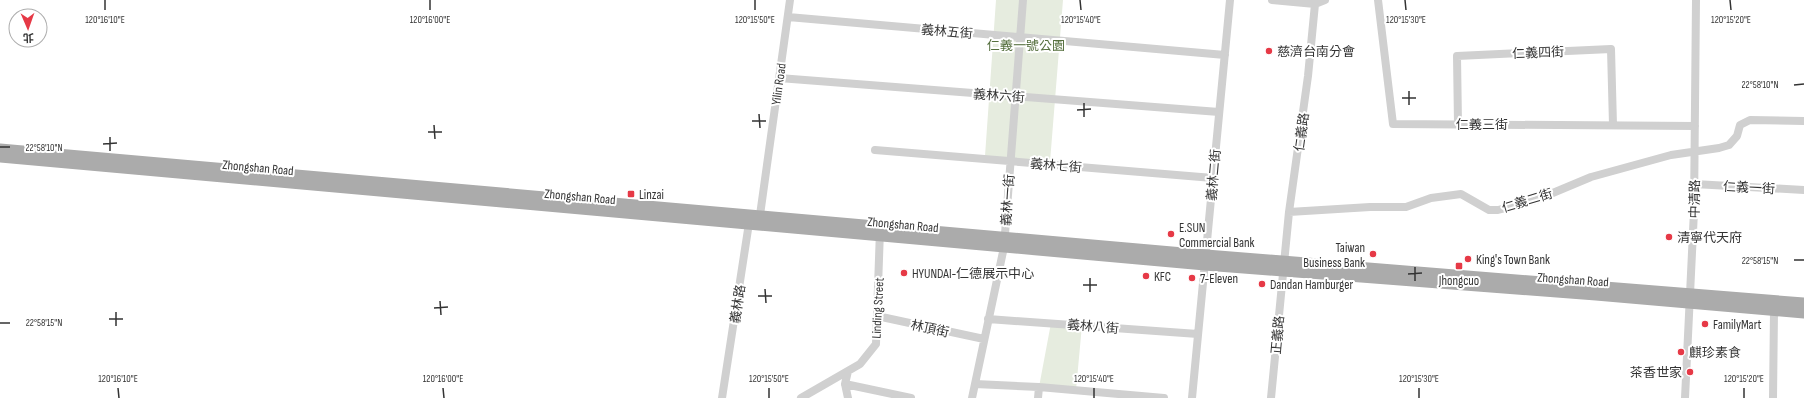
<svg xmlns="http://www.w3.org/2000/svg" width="1804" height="398" viewBox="0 0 1804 398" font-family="'Sofia Sans Condensed','Noto Sans TC',sans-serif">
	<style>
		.green { fill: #e6ecdf }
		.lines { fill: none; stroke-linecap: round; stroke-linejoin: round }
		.minor { stroke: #d0d0d0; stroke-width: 8 }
		.major { stroke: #ababab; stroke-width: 11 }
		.ticks { fill: none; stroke: #333; stroke-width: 1.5 }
		.poi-dot { fill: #e63946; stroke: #fff; stroke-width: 1.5 }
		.labels { text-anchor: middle; stroke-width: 4; stroke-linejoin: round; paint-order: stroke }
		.street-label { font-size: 13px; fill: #333; stroke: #fff }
		.park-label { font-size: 13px; fill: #56703f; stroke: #fff }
		.poi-label { font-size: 13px; fill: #333; stroke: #fff; text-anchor: start }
		.ticks-label { font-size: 10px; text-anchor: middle; fill: #333; stroke: #fff; stroke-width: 4; stroke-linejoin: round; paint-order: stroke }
	</style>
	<rect width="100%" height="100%" fill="#fff"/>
	<path class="green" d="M996 0H1063L1050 162 985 156Z
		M1051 323 1082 325 1076 390 1039 387Z"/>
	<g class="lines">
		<path class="minor" d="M1272 0 1315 4
			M1378 0 1393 124 1695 126
			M788 17 1225 55
			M779 78 1219 112
			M1458 124 1457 56 1611 49 1613 125
			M875 150 1213 178
			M1694 184 1804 190
			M1289 212 1370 207H1406L1431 198 1461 194 1489 210H1498L1536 200 1591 177 1671 155 1719 148 1729 145 1737 136 1740 125 1750 120 1804 121
			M877 316 984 339
			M988 319 1198 334
			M845 384 911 398
			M975 384 1039 387 1164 398
			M722 398 749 223 760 215 790 0
			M801 398 860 364 876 344 880 230
			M848 398 845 384 848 371
			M972 398 1004 247 1023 0
			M1038 398 1039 387
			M1192 398 1230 0
			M1271 398 1289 212 1308 76 1315 4 1325 0
			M1685 398 1694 211 1696 0
			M1773 398 1774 311"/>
		<path class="major" d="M0 149 1206 255 1804 303
			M0 157 1205 265 1596 295 1804 313"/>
	</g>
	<path class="ticks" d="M105 0V10M430 0V10M755 0V10M1080 0 1081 10M1405 0 1406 10M1730 0 1731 10M1794 85 1804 84M1409 91V105M1402 98H1416M1084 103V117M1077 110 1091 109M759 114 760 128M752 121H766M434 125 435 139M428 132H442M110 137V151M103 144 117 143M0 147H10M1794 260H1804M1415 267V281M1408 274 1422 273M1090 278V292M1083 285H1097M765 289 766 303M758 296H772M440 301 441 315M434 308 448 307M116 312V326M109 319H123M0 323H10M118 388 119 398M443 388 444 398M769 388V398M1094 388V398M1419 388V398M1744 388V398"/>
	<g class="poi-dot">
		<circle cx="1269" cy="51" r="4"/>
		<rect x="627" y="190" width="8" height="8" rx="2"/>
		<circle cx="1171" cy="234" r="4"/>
		<circle cx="1669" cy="237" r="4"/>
		<circle cx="1373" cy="254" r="4"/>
		<circle cx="1468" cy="259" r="4"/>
		<rect x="1455" y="262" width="8" height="8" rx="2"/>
		<circle cx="904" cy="273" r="4"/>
		<circle cx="1146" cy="276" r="4"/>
		<circle cx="1192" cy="278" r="4"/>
		<circle cx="1262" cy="284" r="4"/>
		<circle cx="1705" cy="324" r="4"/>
		<circle cx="1681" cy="352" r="4"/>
		<circle cx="1690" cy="372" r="4"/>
	</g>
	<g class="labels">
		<g class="street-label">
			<text transform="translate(947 31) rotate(5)" y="5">義林五街</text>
			<text transform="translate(1538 52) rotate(-2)" y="5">仁義四街</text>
			<text transform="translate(778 84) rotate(-82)" y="5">Yilin Road</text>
			<text transform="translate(999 95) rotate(4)" y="5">義林六街</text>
			<text x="1482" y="129">仁義三街</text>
			<text transform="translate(1301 132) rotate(-82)" y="5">仁義路</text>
			<text transform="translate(1056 165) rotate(5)" y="5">義林七街</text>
			<text transform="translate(258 167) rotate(5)" y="5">Zhongshan Road</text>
			<text transform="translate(1213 175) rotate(-85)" y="5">義林二街</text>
			<text transform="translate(1749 187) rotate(3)" y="5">仁義一街</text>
			<text transform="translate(580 196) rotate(5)" y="5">Zhongshan Road</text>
			<text transform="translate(1694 199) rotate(-89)" y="5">中清路</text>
			<text transform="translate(1007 200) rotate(-86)" y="5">義林一街</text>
			<text transform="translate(1527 200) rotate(-17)" y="5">仁義二街</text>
			<text transform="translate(903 224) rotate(5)" y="5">Zhongshan Road</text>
			<text transform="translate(1573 279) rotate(4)" y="5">Zhongshan Road</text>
			<text transform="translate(737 304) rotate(-81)" y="5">義林路</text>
			<text transform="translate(877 308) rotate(-87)" y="5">Linding Street</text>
			<text transform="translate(1093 326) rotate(5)" y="5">義林八街</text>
			<text transform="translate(930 328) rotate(12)" y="5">林頂街</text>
			<text transform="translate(1277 335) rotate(-85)" y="5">正義路</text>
		</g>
		<g class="park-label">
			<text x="1026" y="50">仁義一號公園</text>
		</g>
		<g class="poi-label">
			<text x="1277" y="56">慈濟台南分會</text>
			<text x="639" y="199">Linzai</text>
			<text x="1179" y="232">E.SUN<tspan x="1179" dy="15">Commercial Bank</tspan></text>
			<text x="1677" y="242">清寧代天府</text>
			<text x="1365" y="252" text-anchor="end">Taiwan<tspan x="1365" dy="15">Business Bank</tspan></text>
			<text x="1476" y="264">King's Town Bank</text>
			<text x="912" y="278">HYUNDAI-仁德展示中心</text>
			<text x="1154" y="281">KFC</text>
			<text x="1200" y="283">7-Eleven</text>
			<text x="1459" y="285" text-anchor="middle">Jhongcuo</text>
			<text x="1270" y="289">Dandan Hamburger</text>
			<text x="1713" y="329">FamilyMart</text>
			<text x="1689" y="357">麒珍素食</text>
			<text x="1682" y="377" text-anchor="end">茶香世家</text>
		</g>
	</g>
	<g class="ticks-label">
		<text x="105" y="23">120°16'10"E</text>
		<text x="430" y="23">120°16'00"E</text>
		<text x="755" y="23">120°15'50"E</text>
		<text x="1081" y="23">120°15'40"E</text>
		<text x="1406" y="23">120°15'30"E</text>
		<text x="1731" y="23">120°15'20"E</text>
		<text x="1760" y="88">22°58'10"N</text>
		<text x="44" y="151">22°58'10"N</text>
		<text x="1760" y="264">22°58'15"N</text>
		<text x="44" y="326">22°58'15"N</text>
		<text x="118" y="382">120°16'10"E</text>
		<text x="443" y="382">120°16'00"E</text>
		<text x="769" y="382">120°15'50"E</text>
		<text x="1094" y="382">120°15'40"E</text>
		<text x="1419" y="382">120°15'30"E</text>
		<text x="1744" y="382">120°15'20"E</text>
	</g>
	<g transform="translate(28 28) rotate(178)"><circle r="19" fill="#ffffff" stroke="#adadad"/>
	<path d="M0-3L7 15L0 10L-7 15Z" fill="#e63946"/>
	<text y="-6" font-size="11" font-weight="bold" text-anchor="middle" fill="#333333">北</text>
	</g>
</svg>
